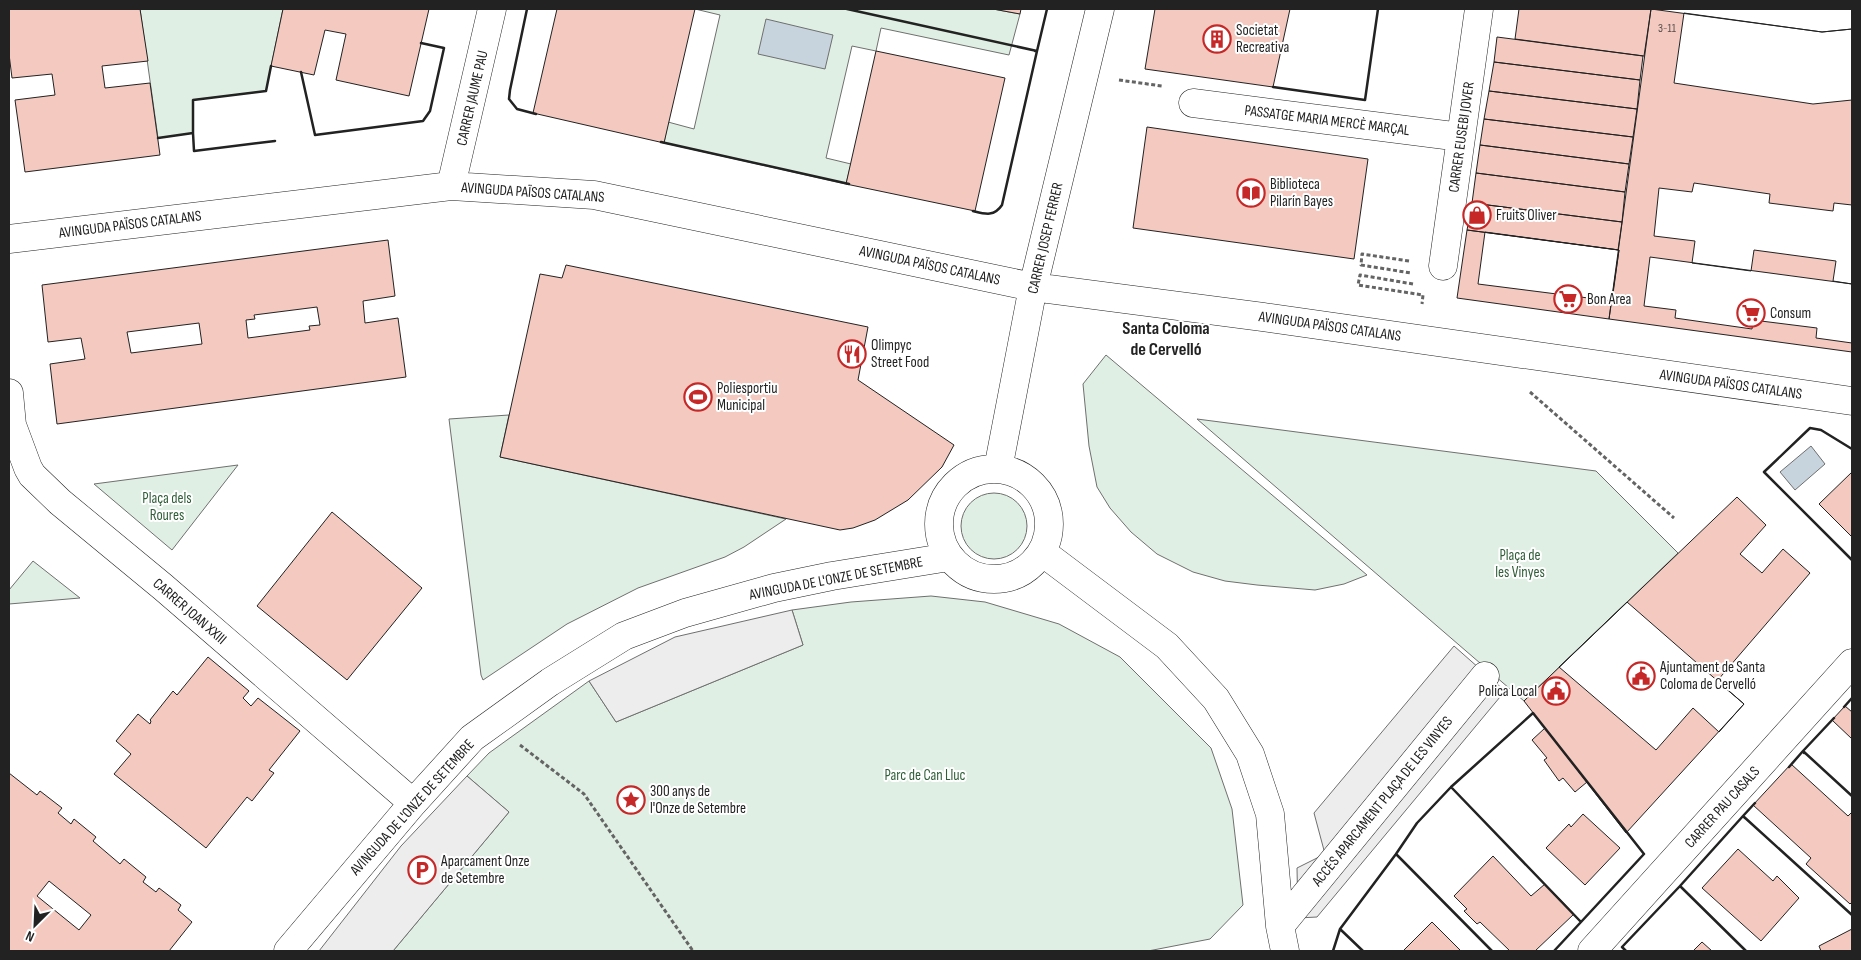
<svg xmlns="http://www.w3.org/2000/svg" width="1861" height="960" viewBox="0 0 1861 960" font-family="'Sofia Sans Condensed',sans-serif">
	<style>
		.green { fill: #e0efe3; stroke: #6f6f6f }
		.parking { fill: #ededed; stroke: #6f6f6f }
		.water { fill: #c7d3dd; stroke: #6f6f6f }
		.building { fill: #f3c9c0; stroke: #222; fill-rule: evenodd }
		.lines { fill: none; stroke-linecap: round; stroke-linejoin: round }
		.minor-casing { stroke: #222; stroke-width: 29 }
		.path { stroke: #646464; stroke-width: 3; stroke-dasharray: 4 2.5; stroke-linecap: butt }
		.minor { stroke: #fff; stroke-width: 28 }
		.wall { stroke: #222; stroke-width: 2.5 }
		.labels { text-anchor: middle; stroke-width: 4; stroke-linejoin: round; paint-order: stroke }
		.number-label { font-size: 12px; fill: #564c4a }
		.poi-label { font-size: 15px; fill: #222; stroke: #fff; text-anchor: start }
		.street-label { font-size: 15px; fill: #222; stroke: #fff }
		.park-label { font-size: 15px; fill: #2f5e38; stroke: #fff }
		.quarter-label { font-size: 18px; font-weight: bold; fill: #222; stroke: #fff }
	</style>
	<rect width="100%" height="100%" fill="#fff"/>
	<path class="green" d="M140 9H283L266 91 193 100V133L158 138Z
		M695 9H993L1020 14 1009 55 881 28 876 51 852 46 826 158 851 164 846 184 664 143 668 122 694 129 720 15Z
		M1106 355 1367 575 1344 584 1315 590 1257 585 1225 581 1193 572 1157 554 1131 532 1110 508 1097 487 1089 446 1083 384Z
		M509 415 500 457 786 519 744 547 725 557 638 588 567 624 483 680 481 675 449 419Z
		M1197 419 1596 471 1678 553 1524 701Z
		M238 465 172 550 94 484Z
		M961 526a33 33 0 1 1 66 0a33 33 0 1 1-66 0Z
		M33 561 80 598 9 604V590Z
		M931 596 985 602 1059 624 1120 657 1211 748 1232 809 1243 905 1210 939 1148 951H393L509 812 467 776 489 753 589 681 616 722 803 645 792 610 851 602Z"/>
	<path class="parking" d="M792 610 803 645 616 722 589 681 675 637Z
		M1454 646 1505 691 1317 917 1298 918 1297 868 1325 854 1314 813Z
		M467 776 509 812 393 951H319L401 846Z"/>
	<path class="water" d="M766 19 833 35 825 69 758 54Z
		M1811 446 1825 464 1795 490 1780 472Z"/>
	<path class="building" d="M9 9H140L148 61 102 66 105 88 150 83 160 155 25 172 15 100 55 95 52 74 12 78 9 54Z
		M283 9H429L409 96 336 80 346 34 325 30 314 75 271 66Z
		M557 9H695L664 143 533 113Z
		M993 9H1021L1020 14Z
		M1155 9H1290L1273 87 1145 69Z
		M1519 9H1651L1644 56 1515 39Z
		M1651 9 1822 32 1852 29V352L1609 319Z
		M1684 13 1822 32 1852 29V100L1813 104 1674 83Z
		M1497 37 1643 56 1640 80 1494 62Z
		M876 51 1005 78 975 211 846 184Z
		M1494 62 1640 80 1637 109 1489 91Z
		M1489 91 1637 109 1633 137 1484 119Z
		M1484 119 1633 137 1629 164 1480 145Z
		M1147 127 1368 159 1354 259 1133 228Z
		M1480 145 1629 164 1625 192 1476 173Z
		M1476 173 1625 192 1622 222 1472 203Z
		M1694 183 1770 194 1769 203 1833 211 1834 203 1852 205V284L1833 281 1836 261 1754 250 1751 271 1692 263 1695 241 1654 236 1659 188 1692 192Z
		M1472 203 1622 222 1618 250 1467 230Z
		M1467 230 1619 250 1609 319 1457 298Z
		M1485 232 1619 250 1612 301 1478 284Z
		M388 240 395 296 363 301 365 323 398 318 406 377 57 424 50 364 85 359 81 338 48 342 42 285ZM317 307 320 325 309 326 310 330 248 338 246 320 255 319 254 315ZM199 323 202 344 131 353 127 332Z
		M1650 257 1852 284V343L1816 338 1817 328 1753 320 1752 329 1675 318 1676 310 1644 306Z
		M566 265 868 327 858 380 954 445 942 467 908 500 875 520 853 528 840 530 500 457 540 274 562 278Z
		M1852 472V537L1819 504Z
		M1737 497 1766 525 1740 554 1762 573 1783 549 1810 573 1717 681 1744 704 1626 833 1524 701Z
		M332 512 422 588 347 680 257 606Z
		M1627 602 1744 704 1719 732 1693 708 1656 750 1559 667Z
		M208 657 249 691 243 698 251 706 258 698 300 731 269 770 274 773 252 801 247 797 206 848 114 774 131 754 116 741 138 714 150 724 151 721 150 720 173 691 177 695Z
		M1845 706 1852 712V739L1832 720Z
		M1545 728 1587 782 1575 792 1563 778 1559 781 1544 760 1547 758 1532 740Z
		M1791 764 1848 816 1852 812V902L1850 904 1806 864 1811 858 1753 805Z
		M9 773 37 795 40 791 62 808 58 813 71 824 74 819 96 837 93 841 120 864 124 859 146 877 143 882 156 892 159 888 181 905 178 910 192 922 169 951H11L9 949ZM49 881 91 915 79 930 37 896Z
		M1583 814 1620 848 1585 885 1546 848 1569 824 1571 827Z
		M1738 849 1773 881 1777 876 1799 898 1761 941 1702 888Z
		M1493 856 1531 896 1545 884 1574 914 1535 951H1510L1480 922 1477 924 1464 911 1467 909 1454 896Z
		M1432 922 1461 951H1403Z
		M1852 929V951H1821L1819 946Z
		M1702 942 1712 951H1693Z"/>
	<g class="lines">
		<g class="minor-casing">
			<path id="minor" d="M1193 103 1461 137
				M451 186 492 9
				M9 239 451 186 594 195 1033 287 1263 317 1852 401
				M1443 266 1479 9
				M9 393 12 425 28 468 32 475 60 502 163 587 413 803
				M998 469 1033 287 1100 9
				M939 524a55 55 0 1 1 110 0a55 55 0 1 1-110 0Z
				M1042 552 1167 646 1216 699 1250 754 1270 814 1280 926 1285 951
				M1280 926 1485 676
				M288 951 413 803 472 738 550 682 624 636 685 613 774 588 832 576 949 557
				M1592 951 1852 663"/>
		</g>
		<path class="path" d="M1119 80 1162 86
			M1409 261 1362 254 1361 265 1411 273
			M1413 284 1360 275 1358 285 1423 295 1422 304
			M1530 392 1674 518
			M520 745 584 794 693 951"/>
		<use href="#minor" class="minor"/>
		<path class="wall" d="M527 9 510 90 509 99 517 109 536 114
			M847 9 1037 51 1002 205C994 217 985 214 973 211
			M1035 51H1037L1047 9
			M301 72 315 135 423 121 430 111 444 48 421 43
			M1273 87 1365 100 1378 9
			M193 133 194 151 275 141
			M158 138 193 133V100L266 91 271 66
			M661 142 849 184
			M1852 449 1821 430 1810 428 1764 472 1852 560
			M1844 707 1852 698
			M1533 713 1644 854 1581 922 1451 787Z
			M1804 753 1803 751 1834 718
			M1789 767 1803 751 1852 796
			M1451 787 1417 823 1396 854 1492 951
			M1745 818 1743 816 1755 803
			M1333 951 1340 929 1341 930
			M1363 951 1340 929 1396 854 1397 855
			M1554 951 1581 922
			M1626 951 1622 947 1680 886 1681 887
			M1746 951 1680 886 1743 816 1852 915"/>
	</g>
	<defs>
		<g id="building-ring" transform="scale(1.4375)"><circle r="9.5" fill="#fff" stroke="#c62828" stroke-width="1.5"/><path d="M-4-6H4V6H1V3H-1V6H-4ZM-2.5-4.3h1.7v1.8h-1.7ZM.8-4.3h1.7v1.8H.8ZM-2.5-1h1.7V.8h-1.7ZM.8-1h1.7V.8H.8Z" fill="#c62828"/></g>
		<g id="library-ring" transform="scale(1.4375)"><circle r="9.5" fill="#fff" stroke="#c62828" stroke-width="1.5"/><path d="M-6-4Q-3-5.5-.7-3.5V5Q-3 3-6 4ZM6-4Q3-5.5 .7-3.5V5Q3 3 6 4Z" fill="#c62828"/></g>
		<g id="shop-ring" transform="scale(1.4375)"><circle r="9.5" fill="#fff" stroke="#c62828" stroke-width="1.5"/><path d="M-5-2.5h2.3a2.7 3.5 0 0 1 5.4 0H5L5.5 6h-11ZM-1.5-2.5h3a1.5 2.3 0 0 0-3 0Z" fill="#c62828"/></g>
		<g id="supermarket-ring" transform="scale(1.4375)"><circle r="9.5" fill="#fff" stroke="#c62828" stroke-width="1.5"/><path d="M-6-5.5h2.5l.6 2H6L4.5 2H-2.5L-4.4-4H-6ZM-1.5 3.2a1.3 1.3 0 1 0 .1 0ZM3 3.2a1.3 1.3 0 1 0 .1 0Z" fill="#c62828"/></g>
		<g id="restaurant-ring" transform="scale(1.4375)"><circle r="9.5" fill="#fff" stroke="#c62828" stroke-width="1.5"/><path d="M-5-6h1v4h1v-4h1v4h1v-4h1v5L-1.5 .5V6h-2V.5L-5-1ZM5-6V6H3V1.5H1.5Q1.5-4 5-6Z" fill="#c62828"/></g>
		<g id="stadium-ring" transform="scale(1.4375)"><circle r="9.5" fill="#fff" stroke="#c62828" stroke-width="1.5"/><path d="M0-5a6.5 5 0 1 0 0 10a6.5 5 0 1 0 0-10ZM-3.5-1.8h7v3.6h-7Z" fill="#c62828"/></g>
		<g id="civic-ring" transform="scale(1.4375)"><circle r="9.5" fill="#fff" stroke="#c62828" stroke-width="1.5"/><path d="M-.6-6.5H3V-4.5H.6V-3L4-1V1h2V6H-6V1h2V-1L-.6-3ZM-1.2 2.5V6h2.4V2.5Z" fill="#c62828"/></g>
		<g id="sight-ring" transform="scale(1.4375)"><circle r="9.5" fill="#fff" stroke="#c62828" stroke-width="1.5"/><path d="M0-6L1.8-2.2L6-1.7L2.9 1.2L3.7 5.4L0 3.3L-3.7 5.4L-2.9 1.2L-6-1.7L-1.8-2.2Z" fill="#c62828"/></g>
		<g id="parking-ring" transform="scale(1.4375)"><circle r="9.5" fill="#fff" stroke="#c62828" stroke-width="1.5"/><path d="M-3.5-5.5H1a3.5 3.5 0 0 1 0 7H-1V5.5H-3.5ZM-1-3.4V-.6H.8a1.4 1.4 0 0 0 0-2.8Z" fill="#c62828"/></g>
	</defs>
	<g fill-rule="evenodd">
		<use href="#building-ring" x="1217" y="39"/>
		<use href="#library-ring" x="1251" y="193"/>
		<use href="#shop-ring" x="1477" y="215"/>
		<use href="#supermarket-ring" x="1568" y="299"/>
		<use href="#supermarket-ring" x="1751" y="313"/>
		<use href="#restaurant-ring" x="852" y="354"/>
		<use href="#stadium-ring" x="698" y="397"/>
		<use href="#civic-ring" x="1641" y="676"/>
		<use href="#civic-ring" x="1556" y="691"/>
		<use href="#sight-ring" x="631" y="800"/>
		<use href="#parking-ring" x="422" y="870"/>
	</g>
	<g class="labels">
		<g class="number-label">
			<text x="1667" y="32">3-11</text>
		</g>
		<g class="poi-label">
			<text x="1236" y="35">Societat<tspan x="1236" dy="17">Recreativa</tspan></text>
			<text x="1270" y="189">Biblioteca<tspan x="1270" dy="17">Pilarín Bayes</tspan></text>
			<text x="1496" y="220">Fruits Oliver</text>
			<text x="1587" y="304">Bon Area</text>
			<text x="1770" y="318">Consum</text>
			<text x="871" y="350">Olimpyc<tspan x="871" dy="17">Street Food</tspan></text>
			<text x="717" y="393">Poliesportiu<tspan x="717" dy="17">Municipal</tspan></text>
			<text x="1660" y="672">Ajuntament de Santa<tspan x="1660" dy="17">Coloma de Cervelló</tspan></text>
			<text x="1537" y="696" text-anchor="end">Polica Local</text>
			<text x="650" y="796">300 anys de<tspan x="650" dy="17">l'Onze de Setembre</tspan></text>
			<text x="441" y="866">Aparcament Onze<tspan x="441" dy="17">de Setembre</tspan></text>
		</g>
		<g class="street-label">
			<text transform="translate(472 98) rotate(-77)" y="5">CARRER JAUME PAU</text>
			<text transform="translate(1327 120) rotate(7)" y="5">PASSATGE MARIA MERCÈ MARÇAL</text>
			<text transform="translate(1461 137) rotate(-82)" y="5">CARRER EUSEBI JOVER</text>
			<text transform="translate(533 192) rotate(4)" y="5">AVINGUDA PAÏSOS CATALANS</text>
			<text transform="translate(130 224) rotate(-7)" y="5">AVINGUDA PAÏSOS CATALANS</text>
			<text transform="translate(1045 238) rotate(-77)" y="5">CARRER JOSEP FERRER</text>
			<text transform="translate(930 265) rotate(12)" y="5">AVINGUDA PAÏSOS CATALANS</text>
			<text transform="translate(1330 326) rotate(8)" y="5">AVINGUDA PAÏSOS CATALANS</text>
			<text transform="translate(1731 384) rotate(8)" y="5">AVINGUDA PAÏSOS CATALANS</text>
			<text transform="translate(836 578) rotate(-11)" y="5">AVINGUDA DE L'ONZE DE SETEMBRE</text>
			<text transform="translate(190 611) rotate(41)" y="5">CARRER JOAN XXIII</text>
			<text transform="translate(1382 801) rotate(-51)" y="5">ACCÉS APARCAMENT PLAÇA DE LES VINYES</text>
			<text transform="translate(412 807) rotate(-48)" y="5">AVINGUDA DE L'ONZE DE SETEMBRE</text>
			<text transform="translate(1722 807) rotate(-48)" y="5">CARRER PAU CASALS</text>
		</g>
		<g class="park-label">
			<text x="167" y="503">Plaça dels<tspan x="167" dy="17">Roures</tspan></text>
			<text x="1520" y="560">Plaça de<tspan x="1520" dy="17">les Vinyes</tspan></text>
			<text x="925" y="780">Parc de Can Lluc</text>
		</g>
		<g class="quarter-label">
			<text x="1166" y="334">Santa Coloma<tspan x="1166" dy="21">de Cervelló</tspan></text>
		</g>
	</g>
	<rect width="1861" height="960" fill="none" stroke="#222222" stroke-width="20"/>
	<g transform="translate(35 925) rotate(204)" stroke="#ffffff" stroke-width="4" paint-order="stroke">
	<path d="M0-4L9 19L0 12L-9 19Z" fill="#222222"/>
	<text y="-8" font-size="14" font-weight="bold" text-anchor="middle" fill="#222222">N</text>
	</g>
</svg>
